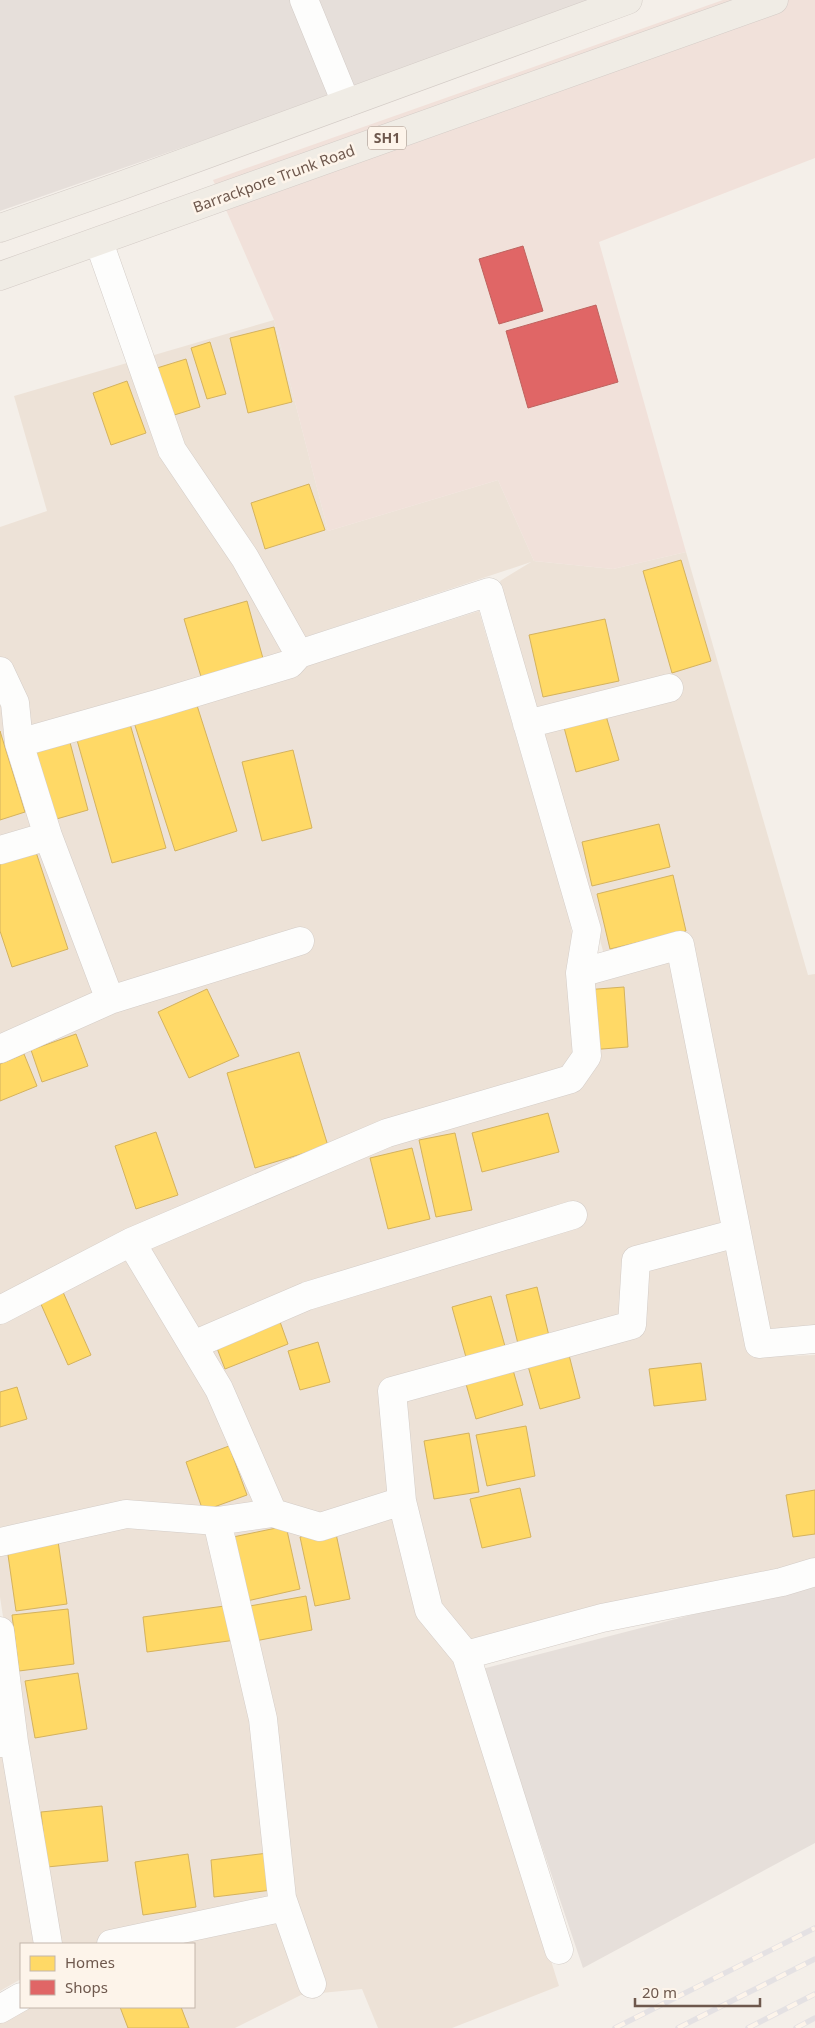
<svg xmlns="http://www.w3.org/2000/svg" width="815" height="2028" viewBox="0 0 815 2028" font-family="'Noto Sans',sans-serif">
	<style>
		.residential { fill: #ede2d7 }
		.commercial { fill: #f1e1da }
		.industrial { fill: #e6dfda }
		.homes { fill: #ffd966; stroke: #d4b25e }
		.shops { fill: #e06666; stroke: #be625e }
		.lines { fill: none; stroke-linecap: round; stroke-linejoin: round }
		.minor-casing { stroke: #d3ccc7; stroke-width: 29 }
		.major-casing { stroke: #d3cbc6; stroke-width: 29 }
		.minor { stroke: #fdfdfc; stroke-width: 28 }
		.major { stroke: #f0ece5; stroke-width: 28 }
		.rail-casing { stroke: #e4e1e3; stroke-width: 5.5 }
		.rail { stroke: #fdf4ea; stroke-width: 4; stroke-dasharray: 11; stroke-linecap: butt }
		.labels { text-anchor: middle; stroke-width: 5; stroke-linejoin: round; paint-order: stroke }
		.shield { fill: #fdf4ea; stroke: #99877c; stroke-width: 1 }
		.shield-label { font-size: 14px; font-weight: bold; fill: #6e584d }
		.street-label { font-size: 15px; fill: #6e584d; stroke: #fdf4ea }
	</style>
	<rect width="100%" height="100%" fill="#f4efe9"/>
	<path class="residential" d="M274 320 328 531 498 480 534 561 613 569 686 552 808 975 815 974V1325L770 1329 687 936 605 958 500 581 531 562 287 643 296 659 313 664 479 611 570 921 580 986 671 962 754 1357 815 1355V1561L444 1647 460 1673 559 1986 452 2028H378L362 1989 301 1995 235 2028H0V2020L22 2007H194V1944H53L0 1597V527L47 511 14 396Z
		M0 1693 37 1944H21V1979L0 1991Z"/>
	<path class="commercial" d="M723 0H815V158L599 242 686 552 613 569 534 561 498 480 328 531 274 320 213 180Z"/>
	<path class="industrial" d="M0 0H605L0 211Z
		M815 1583V1843L583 1968 482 1669Z"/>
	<path class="homes" d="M274 327 292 402 248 413 230 338Z
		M210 342 226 394 207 399 191 348Z
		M186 359 200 407 171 416 157 368Z
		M127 381 146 433 111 445 93 393Z
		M309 484 325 530 265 549 251 503Z
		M681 560 711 661 672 673 643 571Z
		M247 601 264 662 202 680 184 619Z
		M605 619 619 681 543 697 529 635Z
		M194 696 237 831 175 851 132 716Z
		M604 709 619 760 576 772 562 720Z
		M128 717 166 848 112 863 75 733Z
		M0 731 25 812 0 820Z
		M68 735 88 810 46 822 26 747Z
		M293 750 312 828 262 841 242 762Z
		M659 824 670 867 592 886 582 842Z
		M33 843 68 949 12 967 0 931V853Z
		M673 875 686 931 610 949 597 894Z
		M624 987 628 1047 589 1050 584 990Z
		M207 989 239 1056 189 1078 158 1012Z
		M76 1034 88 1066 42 1082 31 1050Z
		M299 1052 328 1146 255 1168 227 1073Z
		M24 1054 37 1086 0 1101V1064Z
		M548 1113 559 1152 482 1172 472 1133Z
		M156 1132 178 1195 136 1209 115 1146Z
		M455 1133 472 1210 436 1217 419 1140Z
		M412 1148 430 1219 388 1229 370 1158Z
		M537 1287 551 1344 520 1352 506 1295Z
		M63 1292 91 1355 68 1365 40 1302Z
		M491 1296 508 1357 469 1368 452 1307Z
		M279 1319 288 1344 225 1369 215 1343Z
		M318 1342 330 1382 300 1390 288 1351Z
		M569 1355 580 1398 540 1409 528 1366Z
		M511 1363 523 1405 476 1419 464 1377Z
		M701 1363 706 1400 654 1406 649 1369Z
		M17 1387 27 1419 0 1427V1392Z
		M526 1426 535 1476 487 1486 476 1435Z
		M469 1433 479 1492 434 1499 424 1441Z
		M229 1446 247 1495 203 1511 186 1462Z
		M520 1488 531 1537 482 1548 470 1499Z
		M815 1490V1534L793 1537 786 1495Z
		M286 1526 300 1589 247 1601 233 1537Z
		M335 1529 350 1599 315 1606 300 1537Z
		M58 1541 67 1604 16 1611 7 1548Z
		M306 1596 312 1630 250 1642 244 1607Z
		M232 1605 236 1640 147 1652 143 1617Z
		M68 1609 74 1664 19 1671 12 1615Z
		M78 1673 87 1729 35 1738 25 1681Z
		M102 1806 108 1861 47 1867 41 1812Z
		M268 1853 272 1890 214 1897 211 1860Z
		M188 1854 196 1907 143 1915 135 1862Z
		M120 2007H181L189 2028H128Z"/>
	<path class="shops" d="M523 246 543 311 499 324 479 259Z
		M596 305 618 382 528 408 506 331Z"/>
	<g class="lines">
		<g class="minor-casing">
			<path id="minor" d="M304 0 346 103
				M99 242 172 450 245 558 299 654
				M0 671 15 703 19 743
				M527 724 669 688
				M0 850 48 836
				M580 973 680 945 759 1344 815 1339
				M0 1049 110 1000 300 941
				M131 1242 219 1389 273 1513 320 1527 402 1501 429 1610 466 1655 602 1618 782 1582 815 1572
				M0 1310 131 1242 387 1133 571 1079 587 1056 580 973 587 930 489 592 299 654 290 664 157 704 19 743 48 836 110 1000
				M193 1345 307 1296 573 1215
				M402 1501 392 1391 632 1325 636 1260 737 1233
				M217 1521 263 1719 282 1898 312 1984
				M0 1542 126 1514 217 1521 273 1513
				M0 1631 14 1742 0 1743
				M466 1655 559 1950
				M14 1742 48 1944
				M111 1944 285 1907
				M0 2009 21 1997"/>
		</g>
		<g class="major-casing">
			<path id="major" d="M0 228 120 186 628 0
				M0 276 774 0"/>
		</g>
		<use href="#minor" class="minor"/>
		<use href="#major" class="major"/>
		<g class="rail-casing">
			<path id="rail" d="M615 2028 815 1928
				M678 2028 815 1959
				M748 2028 815 1994
				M796 2028 815 2018"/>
		</g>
		<use href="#rail" class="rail"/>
	</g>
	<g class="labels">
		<rect class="shield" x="368" y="126.5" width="38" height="23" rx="4"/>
		<g class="shield-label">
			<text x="387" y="143">SH1</text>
		</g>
		<g class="street-label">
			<text transform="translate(274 179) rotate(-20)" y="5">Barrackpore Trunk Road</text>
		</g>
	</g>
	<rect x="20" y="1943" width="175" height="65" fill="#fdf4ea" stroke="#c4b6ab"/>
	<rect x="30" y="1956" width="25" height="15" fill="#ffd966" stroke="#c4b6ab"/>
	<text x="65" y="1968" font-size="15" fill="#6e584d">Homes</text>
	<rect x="30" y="1980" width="25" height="15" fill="#e06666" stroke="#c4b6ab"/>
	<text x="65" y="1993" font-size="15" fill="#6e584d">Shops</text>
	<path d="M635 1998v8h125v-8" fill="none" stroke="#6e584d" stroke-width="2.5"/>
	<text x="642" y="1998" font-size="15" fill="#6e584d" stroke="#fdf4ea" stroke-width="4" paint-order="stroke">20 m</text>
</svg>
